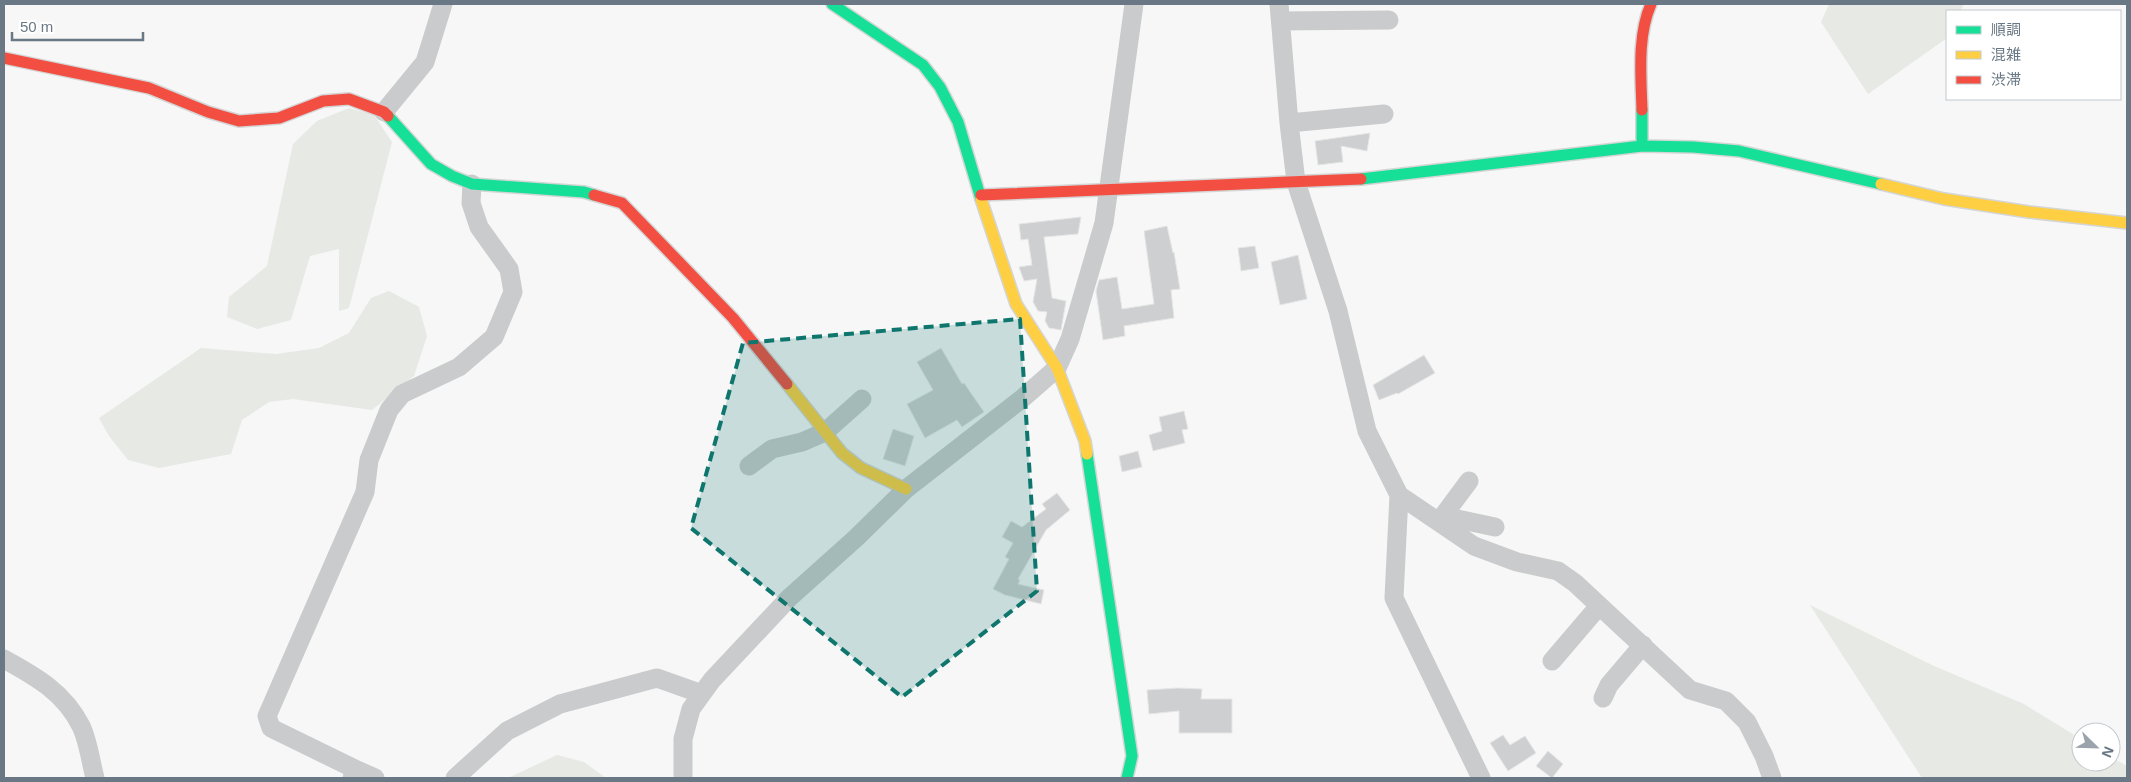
<svg xmlns="http://www.w3.org/2000/svg" width="2131" height="782" viewBox="0 0 2131 782" font-family="Helvetica,'Noto Sans JP',sans-serif">
	<style>
		.green { fill: #e6e9e4 }
		.building { fill: #cdcfd0; stroke: #e6e6e6 }
		.lines { fill: none; stroke-linecap: round; stroke-linejoin: round }
		.fast-casing { stroke: #d4d5d5; stroke-width: 14 }
		.slow-casing { stroke: #d4d5d5; stroke-width: 14 }
		.jam-casing { stroke: #d4d5d5; stroke-width: 14 }
		.street { stroke: #cacbcc; stroke-width: 19 }
		.fast { stroke: #16e098; stroke-width: 11 }
		.slow { stroke: #ffcf43; stroke-width: 11 }
		.jam { stroke: #f24e42; stroke-width: 11 }
		.marked { fill: #0f766e; fill-opacity: 0.2; stroke: #0f766e; stroke-width: 4; stroke-dasharray: 10 6; stroke-linejoin: round }
	</style>
	<rect width="100%" height="100%" fill="#f7f7f7"/>
	<path class="green" d="M1829 4H1964L1960 11H1947V38L1868 94 1821 22Z
		M349 108 374 115 392 142 349 308 339 311V249L310 256 291 320 257 329 227 317 229 297 267 266 293 144 317 121Z
		M389 291 419 307 427 336 414 376 372 410 293 399 269 402 242 420 231 454 159 468 128 460 109 436 99 418 201 348 276 354 319 348 349 333 371 298Z
		M1810 605 1934 666 2024 704 2081 739V762H2111V757L2127 766V778H1922Z
		M557 755 584 762 606 778H508Z"/>
	<path class="building" d="M1370 133 1367 151 1341 146 1343 162 1318 165 1315 141Z
		M1081 217 1078 234 1044 237 1052 298 1066 301 1061 330 1049 328 1045 321 1047 312 1038 311 1033 302 1037 279 1024 281 1020 270 1019 267 1032 265 1028 239 1021 240 1019 224Z
		M1167 226 1173 253 1174 252 1180 289 1171 290 1174 318 1124 326 1125 336 1103 340 1096 291 1099 280 1117 277 1122 309 1154 304 1144 231Z
		M1255 246 1259 268 1241 271 1238 248Z
		M1298 255 1307 299 1280 305 1271 262Z
		M941 348 962 384 964 383 984 412 962 427 957 420 925 438 907 404 933 390 917 362Z
		M1424 355 1435 373 1398 394 1397 393 1379 400 1373 385Z
		M1184 411 1188 429 1182 430 1185 443 1153 451 1149 435 1162 431 1159 417Z
		M893 429 914 436 905 466 883 459Z
		M1138 451 1142 467 1122 472 1119 456Z
		M1057 493 1070 510 1046 530 1018 579 1020 580 1018 584 1044 590 1041 604 1005 595 993 589 1009 559 1005 557 1013 543 1002 537 1011 521 1022 527 1046 509 1042 504Z
		M1178 688 1202 689 1201 699H1232V733H1179V711L1149 714 1147 690Z
		M1503 735 1510 745 1525 736 1536 753 1508 771 1490 743Z
		M1548 751 1563 764 1552 778 1536 766Z"/>
	<g class="lines">
		<g class="fast-casing">
			<path id="fast" d="M832 4 923 65 940 87 958 122 981 199
				M388 116 431 164 452 176 472 184 584 192 594 195
				M1642 146 1693 147 1739 151 1881 184
				M1361 179 1642 146V110
				M1087 454 1132 756 1127 778"/>
		</g>
		<g class="slow-casing">
			<path id="slow" d="M1881 184 1944 199 2029 212 2127 223
				M981 199 1016 304 1057 368 1085 441 1087 454
				M787 384 842 453 861 468 906 489"/>
		</g>
		<g class="jam-casing">
			<path id="jam" d="M4 58 149 88 208 112 239 121 279 118 323 101 349 99 384 112 388 116
				M1642 110C1641 76 1637 36 1651 4
				M594 195 622 203 733 318 787 384
				M981 195 1361 179"/>
		</g>
		<path class="street" d="M1279 4 1289 123 1296 182 1338 311 1367 431 1399 495 1394 598 1481 778
			M1281 21 1389 20
			M384 112 425 62 443 4
			M1289 123 1384 114
			M749 466 772 449 802 442 825 432 862 399
			M1399 495 1474 546 1517 562 1558 571 1575 583 1690 690 1726 701 1747 722 1764 756 1772 778
			M1443 516 1469 481
			M1438 521 1443 516 1495 527
			M4 659C35 676 64 692 81 726 88 740 91 763 95 778
			M1552 661 1599 606
			M1603 698 1609 685 1643 645
			M357 770 375 778
			M352 778 357 770 271 728 267 716 365 492 369 460 389 410 402 394 459 367 494 337 513 292 509 269 479 227 471 203 472 184
			M455 778 507 731 560 704 657 678 702 694
			M683 778V739L691 709 712 680 789 598 856 538 906 489 1024 397 1057 368 1070 339 1104 223 1134 4"/>
		<use href="#fast" class="fast"/>
		<use href="#slow" class="slow"/>
		<use href="#jam" class="jam"/>
	</g>
	<path class="marked" d="M1020 319 1037 591 902 697 691 528 743 343Z"/>
	<rect width="2131" height="782" fill="none" stroke="#697884" stroke-width="10"/>
	<rect x="1946" y="10" width="175" height="90" fill="#ffffff" stroke="#c3c9ce"/>
	<rect x="1956" y="26" width="25" height="8" fill="#16e098" stroke="#c3c9ce"/>
	<text x="1991" y="35" font-size="15" fill="#697884">順調</text>
	<rect x="1956" y="51" width="25" height="8" fill="#ffcf43" stroke="#c3c9ce"/>
	<text x="1991" y="60" font-size="15" fill="#697884">混雑</text>
	<rect x="1956" y="76" width="25" height="8" fill="#f24e42" stroke="#c3c9ce"/>
	<text x="1991" y="85" font-size="15" fill="#697884">渋滞</text>
	<g transform="translate(2096 747) rotate(113)"><circle r="24" fill="#ffffff" stroke="#c3c9ce"/>
	<path d="M0-4L9 19L0 12L-9 19Z" fill="#9ba4ac"/>
	<text y="-8" font-size="14" font-weight="bold" text-anchor="middle" fill="#697884">N</text>
	</g>
	<path d="M12 32v8h131v-8" fill="none" stroke="#697884" stroke-width="2.5"/>
	<text x="20" y="32" font-size="15" fill="#697884" stroke="#ffffff" stroke-width="4" paint-order="stroke">50 m</text>
</svg>
